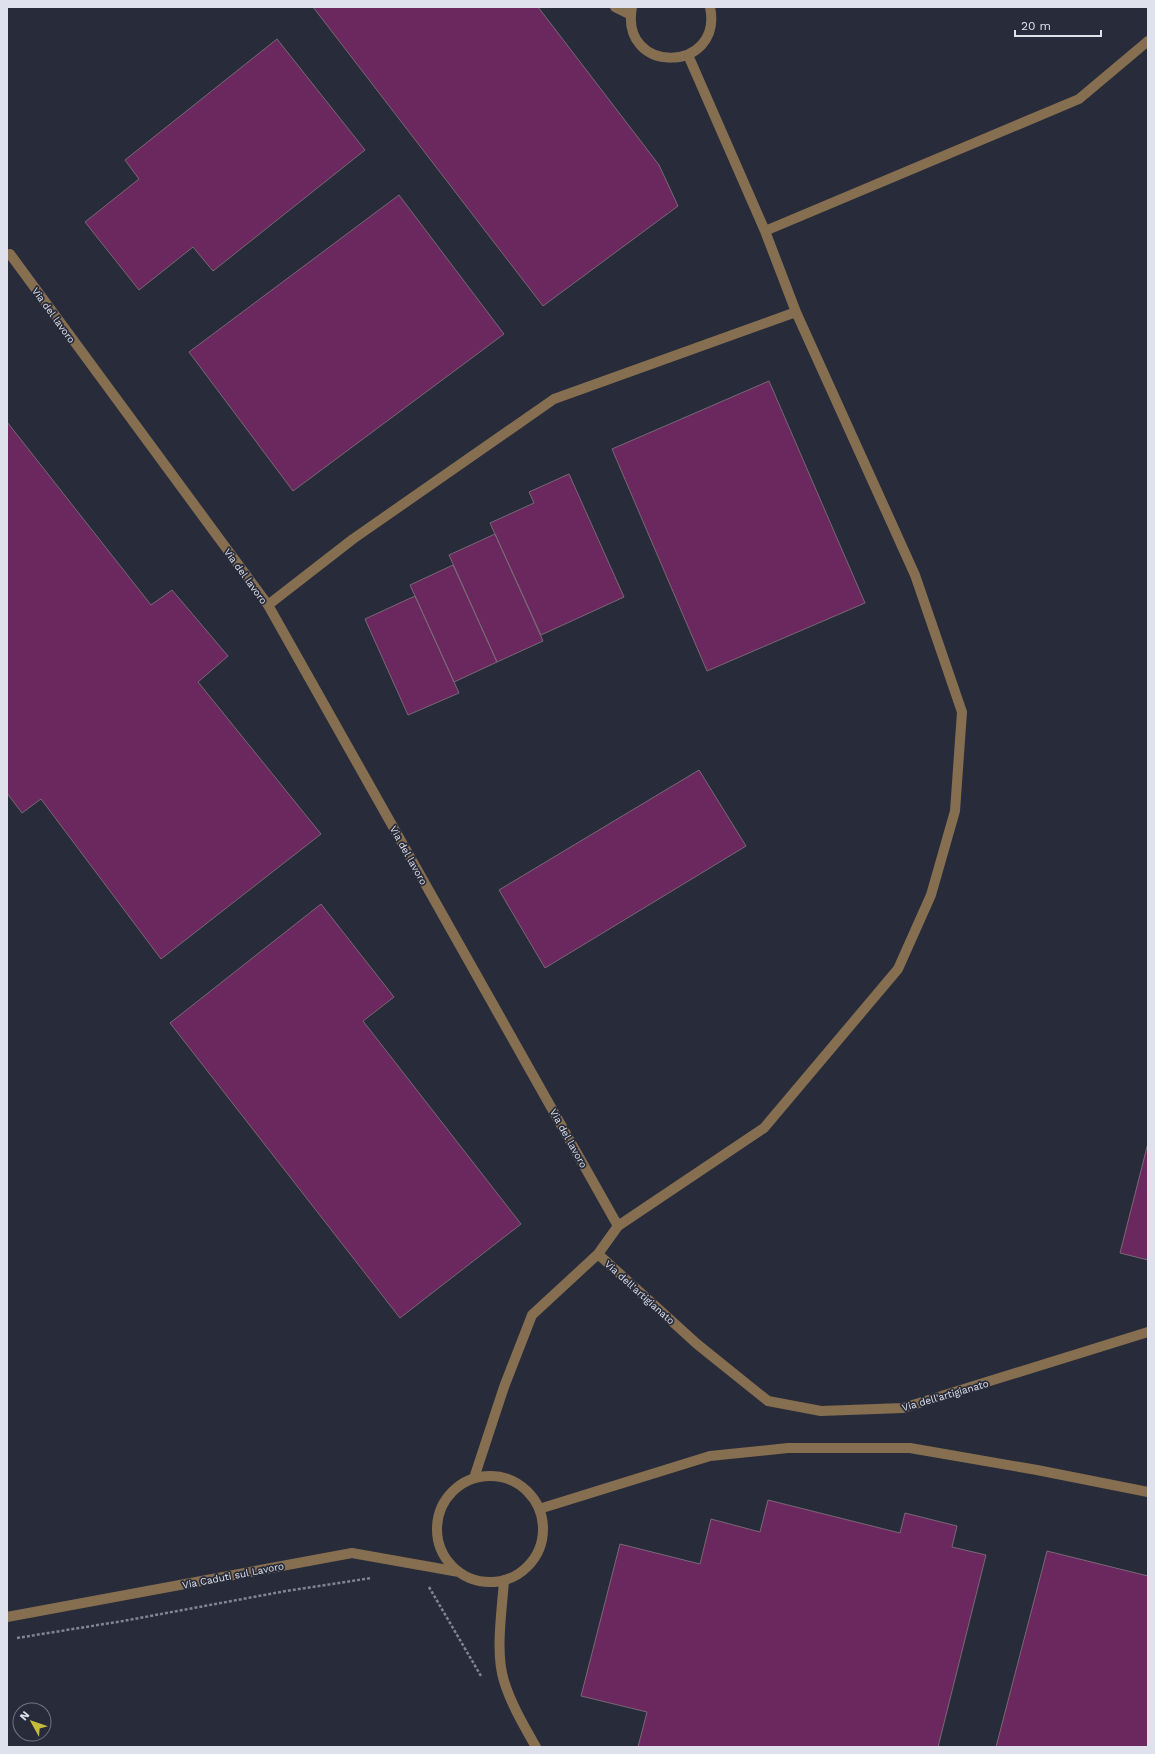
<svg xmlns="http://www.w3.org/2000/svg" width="1155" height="1754" viewBox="0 0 1155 1754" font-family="'Work Sans',sans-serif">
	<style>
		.building { fill: #6a285e; stroke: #796875 }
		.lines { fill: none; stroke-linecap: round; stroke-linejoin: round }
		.path { stroke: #818491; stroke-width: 2.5; stroke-dasharray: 3 2; stroke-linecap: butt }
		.minor { stroke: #866f50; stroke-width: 10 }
		.labels { text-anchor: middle; stroke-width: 3.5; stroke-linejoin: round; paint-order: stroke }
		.street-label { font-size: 10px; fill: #dfe2ec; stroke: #282b3a }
	</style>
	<rect width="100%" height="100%" fill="#282b3a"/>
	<path class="building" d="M313 7H538L659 165 678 206 543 306Z
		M277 39 365 150 213 271 193 247 139 290 85 222 139 179 125 160Z
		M399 195 504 334 293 491 189 352Z
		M769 381 865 603 707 671 612 449Z
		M7 422 151 605 172 590 228 656 198 682 321 834 161 959 41 799 22 813 7 793Z
		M569 474 624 597 541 635 490 523 534 503 529 492Z
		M495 534 543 641 497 662 449 555Z
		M453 565 497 662 454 682 410 585Z
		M415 596 459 693 408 715 365 619Z
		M699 770 746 846 545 968 499 890Z
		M321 904 394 997 363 1021 521 1224 400 1318 170 1023Z
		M1148 1143V1260L1120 1253Z
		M768 1500 900 1533 905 1513 957 1526 952 1547 986 1555 938 1747H638L647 1712 581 1696 620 1544 700 1564 711 1519 760 1532Z
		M1047 1551 1148 1576V1747H996Z"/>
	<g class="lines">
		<path class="path" d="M429 1587 481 1676
			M17 1638 123 1621 286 1591 371 1578"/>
		<path class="minor" d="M615 7 631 15
			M632 7C619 76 724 73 710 7
			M688 55 765 231 796 312
			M765 231 1079 99 1148 41
			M10 254 268 605 618 1226 598 1254 532 1315 504 1387 474 1478
			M268 605 353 539 554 399 796 312 915 575 962 712 955 811 931 895 898 969 764 1128 618 1226
			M598 1254 697 1344 768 1401 821 1411 903 1408 1148 1332
			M437 1529a53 53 0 1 1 106 0a53 53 0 1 1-106 0Z
			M539 1509 710 1456 788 1448H910L1037 1470 1148 1492
			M504 1580C502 1611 495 1652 504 1681 511 1704 524 1726 536 1747
			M7 1617 352 1553 459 1572"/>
	</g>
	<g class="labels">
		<g class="street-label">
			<text transform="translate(54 315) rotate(54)" y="4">Via del lavoro</text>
			<text transform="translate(246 576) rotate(54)" y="4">Via del lavoro</text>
			<text transform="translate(409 855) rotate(61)" y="4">Via del lavoro</text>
			<text transform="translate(569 1138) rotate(61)" y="4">Via del lavoro</text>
			<text transform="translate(640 1292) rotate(42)" y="4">Via dell'artigianato</text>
			<text transform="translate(945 1395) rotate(-16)" y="4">Via dell'artigianato</text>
			<text transform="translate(233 1575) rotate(-11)" y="4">Via Caduti sul Lavoro</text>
		</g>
	</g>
	<rect width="1155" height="1754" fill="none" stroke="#dfe2ec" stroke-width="16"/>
	<g transform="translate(32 1722) rotate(310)"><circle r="19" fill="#282b3a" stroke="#717481"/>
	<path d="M0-3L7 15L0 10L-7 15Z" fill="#c5bc3d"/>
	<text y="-6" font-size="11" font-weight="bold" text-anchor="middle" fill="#dfe2ec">N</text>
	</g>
	<path d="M1015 30v6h86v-6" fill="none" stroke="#dfe2ec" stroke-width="2"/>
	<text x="1021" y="30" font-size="12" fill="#dfe2ec" stroke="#282b3a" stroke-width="3" paint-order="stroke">20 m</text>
</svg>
